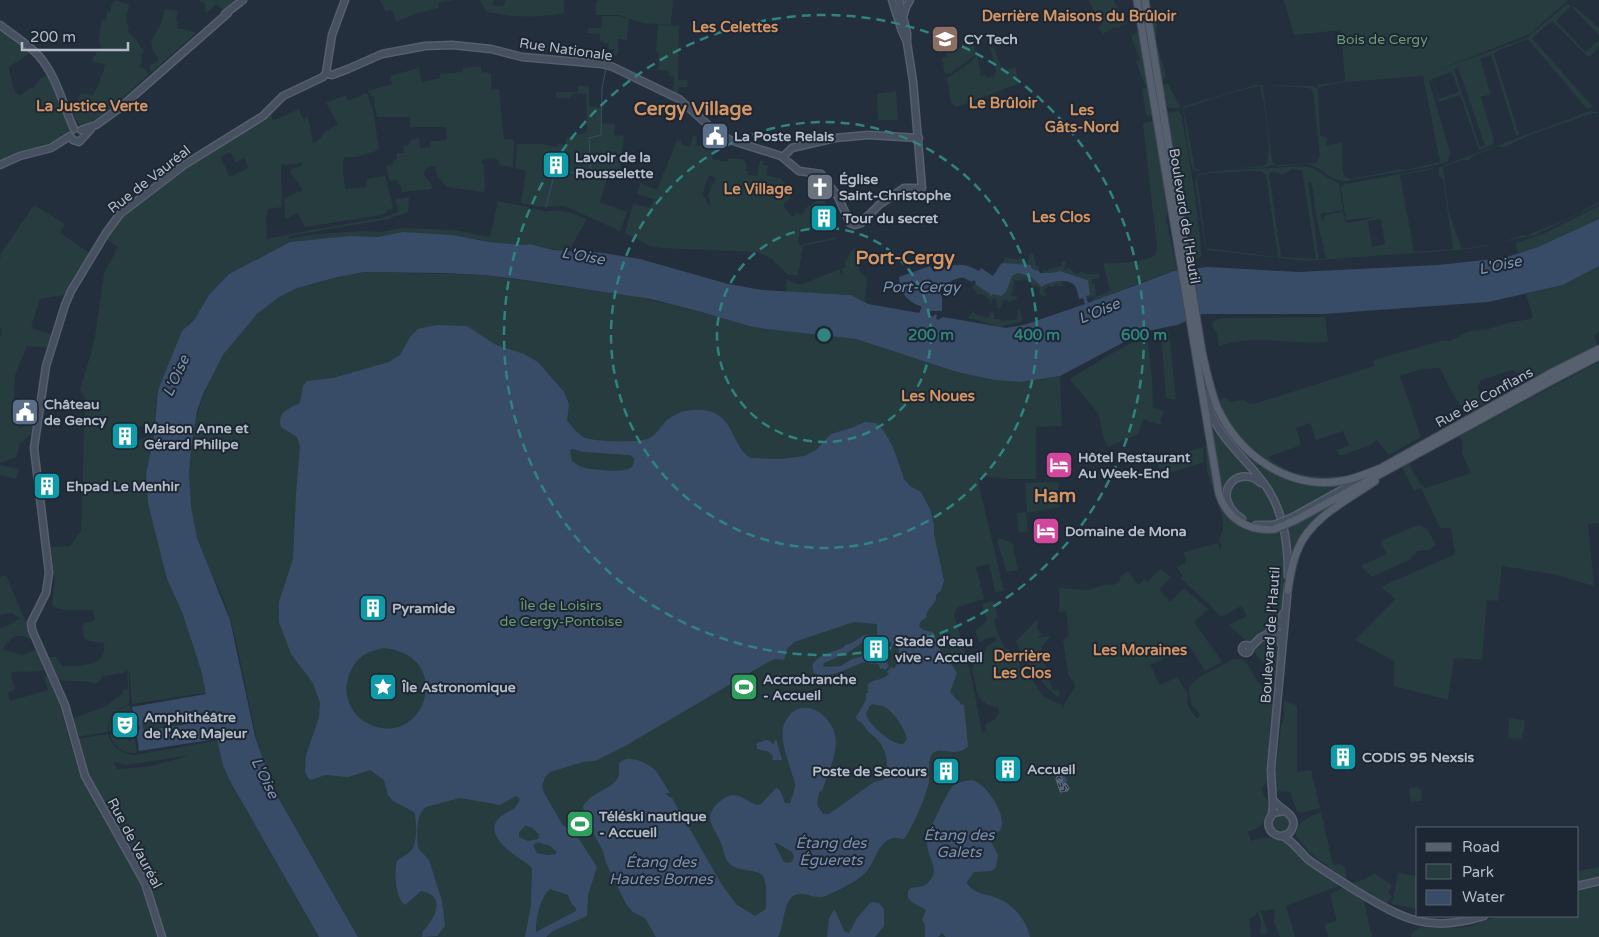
<svg xmlns="http://www.w3.org/2000/svg" width="1599" height="937" viewBox="0 0 1599 937" font-family="'Varela Round',sans-serif">
	<style>
		.green { fill: #263c3f; fill-rule: evenodd }
		.water { fill: #394c67; fill-rule: evenodd }
		.lines { fill: none; stroke-linecap: round; stroke-linejoin: round }
		.stream { stroke: #394c67; stroke-width: 1 }
		.canal { stroke: #394c67; stroke-width: 4 }
		.secondary-casing { stroke: #565f6c; stroke-width: 9 }
		.primary-casing { stroke: #414a57; stroke-width: 9 }
		.secondary { stroke: #465061; stroke-width: 6 }
		.primary { stroke: #56606e; stroke-width: 7 }
		.rail-casing { stroke: #5a6575; stroke-width: 3 }
		.rail { stroke: #1d2633; stroke-width: 1; stroke-dasharray: 4; stroke-linecap: butt }
		.secondary-bridge-casing { stroke: #565f6c; stroke-width: 9; stroke-linecap: butt }
		.primary-bridge-casing { stroke: #414a57; stroke-width: 9; stroke-linecap: butt }
		.secondary-bridge { stroke: #465061; stroke-width: 6 }
		.primary-bridge { stroke: #56606e; stroke-width: 7 }
		.ring { fill: none; stroke: #308480; stroke-width: 2.5; stroke-dasharray: 9 6 }
		.labels { text-anchor: middle; stroke-width: 4; stroke-linejoin: round; paint-order: stroke }
		.poi-label { font-size: 14px; font-weight: bold; fill: #b4bcc9; stroke: #1d2633; text-anchor: start }
		.park-label { font-size: 14px; fill: #6b9a76; stroke: #1d2633 }
		.street-label { font-size: 14px; fill: #b4bcc9; stroke: #1d2633 }
		.neighbourhood-label { font-size: 15px; font-weight: bold; fill: #d59563; stroke: #1d2633 }
		.water-label { font-size: 15px; font-style: italic; fill: #7c92b1; stroke: #1d2633 }
		.district-label { font-size: 19px; font-weight: bold; fill: #d59563; stroke: #1d2633 }
		.centre { fill: #308480; stroke: #1d2633; stroke-width: 2.5 }
		.ring-label { font-size: 15px; text-anchor: middle; font-weight: bold; fill: #308480; stroke: #1d2633; stroke-width: 4; stroke-linejoin: round; paint-order: stroke }
	</style>
	<rect width="100%" height="100%" fill="#242f3e"/>
	<path class="green" d="M115 0 129 5 128 12 126 14 127 24 129 27 128 32C138 39 137 44 144 50L141 56 142 62 139 67 145 69 149 74 106 113 83 126 77 122 73 112 81 93 93 95C97 88 104 72 105 64L93 62 91 65 93 57 96 55V51L99 52 101 49 99 39 102 20H106L107 11 110 12 112 3 113 4Z
		M199 0H235L223 11 217 4 207 13 204 11 206 5Z
		M380 0H454L438 3 439 8 414 14 396 22 393 12 390 10 386 12Z
		M480 0H493V5L504 6 505 0H564V13C539 18 510 18 485 11Z
		M599 0H673L671 25 643 23 619 15H596V2Z
		M1088 0H1113L1127 23 1117 28 1116 26 1103 34 1098 27 1102 24Z
		M1284 0H1568L1530 34 1432 72 1527 38 1567 4 1576 8 1599 28V35L1571 6 1556 21 1586 52 1599 40V47L1589 57 1587 56 1552 21 1532 38 1593 107 1587 109 1528 39 1499 50 1494 54 1519 134 1516 135 1491 55 1480 59 1491 94 1481 97 1494 141 1493 145 1479 150 1460 95 1439 102 1432 80 1429 81 1450 152 1448 162 1422 168 1344 181C1327 179 1324 169 1311 165 1298 162 1284 169 1271 165L1267 167 1200 171C1196 171 1195 171 1193 168 1188 159 1185 121 1183 109L1184 106 1255 85 1313 86 1316 88 1318 85 1345 81 1341 30 1294 35ZM1458 67 1485 146H1484L1480 147 1454 69ZM1452 72 1459 92 1439 99 1432 79ZM1423 76 1440 162 1405 170 1400 169 1352 179 1345 177 1343 173 1342 142 1326 146 1327 138 1320 135 1318 91 1319 87 1345 82ZM1264 85 1309 88 1313 90 1320 156 1316 163 1276 165 1272 161 1263 87ZM1260 86C1264 104 1274 151 1265 166L1202 171 1195 169 1184 110 1185 108 1227 94Z
		M165 9 178 11 176 21H178L177 28 192 31 196 33 152 72 150 70V65L157 62 159 59 153 51 151 41 161 24Z
		M602 16H619L629 19 627 40 618 39V55H614V49H608L609 43H604L602 40 600 43V34L587 33 588 28H601Z
		M1154 22H1157L1156 41 1166 76 1162 81 1153 28Z
		M658 25 679 26 678 80H688L687 87H678V97L673 94 674 77 669 76 668 71 658 70 659 53 656 52Z
		M0 30 30 53 9 67C11 77 12 89 19 96L31 88 33 89C37 83 41 75 49 75L71 127C60 151 22 153 0 161Z
		M1137 32 1140 34 1153 113 1148 117 1146 113 1142 89 1147 87V85H1145L1136 61 1140 60 1131 36Z
		M977 42 974 45 976 54 951 73 945 74 942 58 947 57 946 52Z
		M990 47 994 48 1003 71 1016 67 1018 84 957 107 951 103 947 78 971 62 977 55 981 76 985 75 986 78 995 76 996 72Z
		M481 66V72L491 73V90L499 89 504 139 514 140 513 168 500 165 497 159 492 158 482 160 481 163 484 165C483 173 486 188 484 192L447 187 438 177 435 167 431 166 425 170 424 176 430 182 433 189 402 192 400 184H398L397 180 390 181 386 166 393 164V161L397 160V153H404L403 146H407L411 140 419 138 420 148 428 147 429 149 431 141H439L447 139 446 127H410V117H377L374 102 375 97 371 96 368 91 392 84 390 76 419 68 422 82 440 78V74L462 72 463 68Z
		M1166 84H1168L1180 106 1179 108H1170L1166 105 1162 85Z
		M578 86H589V107H601V123L615 124 614 135 624 136 619 177 608 175 600 202 627 212 620 231 569 208 563 206 540 207 521 203 526 171 515 168 517 144H541L558 147V144L566 145V138L585 133 587 128 586 94 574 93 569 98H556V92H578Z
		M896 91 898 120H878L877 94Z
		M367 93 373 110 379 150 356 157H344L343 168 345 189 366 187 367 179 385 176 393 207 390 210 387 209V212L381 215 305 227 298 213 285 220 284 198 303 190 290 172 291 169 300 167 304 163 283 165 281 163 282 207 268 209 266 220 267 239 311 230 382 218 398 212 397 204 395 203 397 199 409 197 408 212C401 216 394 215 389 219L289 236V239L309 235 345 232 364 231 380 232 404 228 454 230 490 237 498 201 505 203H508L541 210 546 212 547 211C565 210 570 212 587 219L568 252C558 251 533 243 526 245L489 242 476 239 403 232 378 237 350 236 290 242 256 259 209 295 194 320 189 323 158 390 154 428 136 426 133 441 154 435 146 474 167 579 182 612 201 670 206 695 204 693 132 704 129 667V704C115 708 108 718 108 732L76 737V731L71 719 107 706 117 697H120V694L123 695V690L128 689 127 668 124 673 103 676 97 684C83 679 69 683 55 679L46 657H56L62 666C78 666 108 668 104 643L89 641 84 638 82 627 85 623 91 622 95 620 93 611 91 610H66L55 608 52 605 55 582 48 547 70 546 81 531 85 398 80 390 94 343 104 274 118 247 105 239 121 216 190 164 270 112 273 121 299 109 303 119 308 117 313 143 321 138 323 133 338 124 326 103 346 95 348 101ZM230 152 236 162 244 158 248 168 230 177 220 157Z
		M1178 111 1181 114 1195 194 1201 247V256L1195 261 1193 260 1189 250 1168 117V113Z
		M1590 111 1597 112 1599 117 1596 113H1593L1530 135 1503 148 1499 146 1475 155 1469 160H1463L1443 167 1449 213 1462 249 1499 243 1524 235 1526 237C1529 235 1533 232 1536 231 1558 224 1579 213 1599 202V204L1535 235 1471 249 1305 261 1208 250 1205 247 1195 181 1198 174 1219 171 1303 166C1317 167 1326 179 1339 183L1343 210 1320 214 1322 220H1324L1325 215 1343 212 1345 220 1348 223 1376 217 1346 220 1341 188 1342 185 1437 167 1429 170 1400 175 1414 252 1453 249 1443 179 1439 176V167H1442L1445 165ZM1292 169 1302 170 1316 259 1282 257 1281 256 1269 174 1271 172H1276L1283 175ZM1245 171H1261L1266 175 1278 257 1206 248 1197 177 1201 174ZM1308 182H1311L1312 185 1316 215 1326 258 1319 259ZM1381 219 1385 244 1372 247 1368 221Z
		M1152 121 1154 122 1169 210 1166 218 1177 270 1144 281 1090 303 1095 297 1110 291 1103 263C1112 264 1149 262 1155 255 1156 254 1157 249 1157 247L1143 125 1144 123Z
		M695 135 697 136 696 146H699L700 145 714 149 712 159 727 162 728 158 745 160V162L747 164 746 171H748V175L757 176 760 161H763V165L768 166 767 175 781 179 785 183 784 186 791 198 783 205 792 217 798 212 800 215 806 211 804 209 823 197 825 198V208H822L826 215 822 217V213L814 214 813 218H822L824 220 825 217 832 212 835 216 830 223 832 228 815 231 800 228 798 244 800 245 835 237 836 239 803 246 798 275H788L772 259 758 252 662 248 650 246 625 233 633 204 650 208 654 199 637 194 640 183 657 190 677 140 682 141 681 144 689 147 693 137ZM709 175 716 178 713 184H712L708 196 711 205 708 204 705 197 702 195Z
		M34 205 65 224 60 233 91 254 64 295 40 299 31 326 34 329 50 334 52 336 47 348 27 346 15 375 14 397 16 425 20 427 31 425 33 427 32 434 19 444 17 457 0 463V338L2 334 0 325V261L1 253Z
		M1599 206V219L1538 247 1518 253 1516 243 1545 233Z
		M854 247 860 272 867 278 865 302 851 295 787 292 786 279 800 285 840 269 841 275H843L842 268 846 267 845 262Z
		M1030 254 1034 255 1036 266 1038 265 1039 271 1032 269 1031 265 1003 263 1005 257 1018 260 1019 258 1024 259V261L1028 262Z
		M1062 261 1066 262 1064 270H1066L1068 268C1073 270 1074 273 1078 274L1081 271 1087 274H1097L1098 272 1100 278 1092 279 1091 283 1095 284 1096 295 1102 293 1086 299V296L1090 295 1087 279 1060 271 1054 273H1043V270L1047 271 1049 268 1051 269 1061 266Z
		M1599 266V332L1594 336 1598 346 1529 379 1512 370 1481 380 1477 388 1484 397 1483 404 1466 414 1451 391 1440 368 1421 369 1400 376 1421 437 1389 455 1377 440 1370 445 1340 456 1337 450 1349 445 1343 431 1316 440 1310 423 1296 428 1301 445 1268 457C1292 479 1321 477 1350 476 1293 494 1237 451 1219 399L1225 398 1231 402 1243 400 1250 404 1257 403 1374 366V360L1444 340 1450 341 1470 331 1488 329 1512 322 1531 319 1533 317 1526 294 1564 285Z
		M364 272 485 275 633 296 698 311 749 326 856 339 957 372 995 380 1020 382 1060 376 1062 426 1036 427V479H1010L979 476V485L1004 591 995 592 989 564 976 567 984 599 958 607 954 614 970 670 982 732 986 731 985 725 996 718 999 712 997 707 987 705 978 696 972 669 979 655 984 654 987 646 996 641V638L993 637 984 639 982 642 979 641 975 631 987 621 982 604 994 601 998 617 994 620 997 631 1005 649 1008 648 1011 652 1009 656 1015 657 1020 664V669L1025 673H1027L1044 697 1062 705 1064 709V705L1075 687 1074 681 1070 678 1068 674 1063 640 1069 636 1066 611 1059 612V589L1061 588 1089 590 1106 584 1113 585 1119 582 1121 576 1128 571 1138 585 1144 579 1147 582 1161 569 1171 577 1159 590 1170 602 1184 588 1208 609 1194 622 1222 662 1205 671 1190 647 1150 665 1160 685 1177 677 1188 694 1187 705 1197 719 1200 715C1198 710 1195 709 1193 706 1191 703 1189 694 1189 690 1187 680 1226 664 1234 659H1241L1246 662 1258 682 1275 699 1270 722 1268 781 1262 788 1264 796 1270 804 1269 811 1261 826 1251 831H1248L1251 841C1283 829 1289 850 1311 866 1321 872 1333 877 1341 885L1286 906 1295 937H1280L1274 922 1275 909 1261 911 1267 931 1266 935 1260 933 1261 924 1258 912 1254 917 1249 919 1251 937H358L272 787C251 732 246 678 231 622 222 588 201 558 193 523 180 457 196 386 239 334 250 320 262 308 277 298 302 283 336 275 364 272Z
		M1018 273 1031 277 1043 287 1052 282H1063V286H1058L1056 284 1053 287 1048 286 1044 290 1046 296 1042 297 1043 295H1040L1039 292 1040 289 1038 286H1033L1024 279 1021 281 1014 280V285L1012 287 1014 289 1010 295 1017 297V299L1009 302 1006 298 1007 303 1005 300H1003L1000 308 996 307 997 300H995L996 296 994 299H992L990 306H989L990 300 984 295 978 294 972 287 975 284 990 294V297L993 294C1010 298 1006 287 1012 276Z
		M974 309V314L989 318 990 312 994 313V319H1000V320L1002 321 1018 319 1017 311 1020 309 1022 321 999 327 965 317H969Z
		M1325 317 1328 341 1326 342C1290 345 1254 334 1219 346L1217 333 1212 326C1212 318 1221 318 1227 318Z
		M1161 333H1169L1176 400 1166 398Z
		M1147 335 1152 378 1153 407 1164 412 1160 420 1162 423 1158 425 1155 422H1149L1146 419 1143 420 1138 434 1108 447 1103 437 1100 420 1098 413 1071 381V378L1109 355Z
		M1599 362V523L1588 524 1594 586 1553 574 1502 566 1498 601 1487 600 1482 660 1454 658 1448 700 1394 686V661L1355 640 1395 599 1381 587 1455 554 1451 528H1440L1421 488 1414 491 1402 467 1409 463 1419 483 1425 488 1471 473 1462 453 1463 443 1459 436Z
		M1212 402 1222 421 1274 473 1340 484 1341 487 1285 520 1245 458 1224 431Z
		M1208 409 1252 473V475L1237 477 1223 502Z
		M1207 445C1211 454 1211 465 1212 475 1219 522 1234 519 1274 532L1281 531 1286 566 1285 591 1281 619 1276 625 1266 629 1250 642 1243 638 1229 625 1247 616 1241 606 1221 617 1208 603 1180 578 1183 576 1177 567 1186 563 1184 552 1218 543 1220 549 1222 548 1219 540 1223 529V519L1207 471 1205 446Z
		M1203 447 1204 462 1161 476 1157 481 1153 472 1159 469 1157 461Z
		M0 465 19 469 16 479 0 475Z
		M1248 479C1266 487 1273 504 1278 522 1268 523 1259 524 1250 521 1237 516 1217 492 1236 481 1239 480 1245 479 1248 479Z
		M1058 482 1061 507 1027 513 1025 483Z
		M1354 493 1321 516 1290 563 1287 529Z
		M1026 512 1028 531 1019 533 1017 513Z
		M1420 525 1427 529 1436 545 1429 550 1417 551 1409 560 1372 577 1362 567V565L1387 554 1381 544V541L1405 530Z
		M999 538 1010 542 1015 546 1013 547 1018 570 1007 572 997 541Z
		M6 575C15 598 25 619 34 641L24 636H15L5 645 3 650 23 655 38 649 47 669C34 674 24 670 12 672L11 676 15 688V690L8 692 10 701 48 690 44 678 49 673 62 706 64 721 78 769 86 766 76 739 108 734C112 747 121 754 135 755L215 741V739H217L223 766 230 781 319 937H0V628C5 628 15 621 20 618L11 613 0 615V577ZM185 756H188L147 767 117 769 114 762 125 765Z
		M1036 620 1038 621 1037 628 1042 635 1038 637 1039 638 1049 636 1050 637 1042 646V660L1047 668V676L1053 690H1058L1060 693 1059 697C1047 692 1020 654 1016 641Z
		M1270 634 1277 635C1282 651 1275 663 1275 679L1252 649Z
		M1284 700 1297 706V772L1311 770 1320 808 1301 813 1297 811 1290 792 1275 791V779L1281 726 1284 717Z
		M130 705 132 722 127 719 123 724 121 729 109 731C109 717 116 708 130 705Z
		M212 711 214 720 143 731 142 724 144 723Z
		M1509 718 1525 720 1524 733H1522V739L1508 738Z
		M122 733 126 738 130 741 134 736 137 753C124 754 114 748 110 735Z
		M1417 787 1421 790 1422 801 1411 802 1409 789Z
		M1321 812 1333 865 1340 864 1345 867 1347 881 1309 852 1296 836C1297 820 1309 817 1321 812Z
		M1271 823a10 10 0 1 1 20 0a10 10 0 1 1-20 0Z
		M1599 867V877L1578 882V871Z
		M1376 873V875L1392 885 1388 893 1392 896 1387 904 1370 894 1375 885 1369 894 1351 883 1363 880Z
		M1398 873 1418 876V909L1392 904Z
		M1599 885V937H1411L1412 933 1420 927 1455 928 1468 927 1498 916H1578V890Z
		M1345 887 1364 901 1372 937H1328L1325 924 1337 921 1330 894Z"/>
	<path class="water" d="M1599 219V266L1563 285 1488 302 1323 314H1202L1177 325 1143 332 1060 376 1020 382 995 380 957 372 856 339 767 329 749 326 698 311 651 299 518 279 485 275 440 273 364 272 337 277 297 288 279 297 257 314 223 355 204 392 197 411 191 448 189 472 191 507 197 538 230 620 255 736 272 787 358 937H319L230 781 223 766 217 739 139 751 137 735 140 728 138 724 135 722 132 707 206 694 201 670 182 612 167 579 148 503 146 474 154 435 158 390 182 331 194 320 209 295 229 274 290 242 350 236 378 237 403 232 452 235 489 242 526 245 530 244 553 250 603 253 640 259 728 284 762 290 851 295 868 304 919 313 922 307C907 301 900 294 899 277L930 266 934 272C953 264 961 261 979 271L981 268 993 276 1001 264 1003 263 1031 265 1032 269 1039 271 1040 273H1051L1060 271 1088 280 1090 295 1086 296 1088 303 1174 271 1208 267 1299 272 1438 265 1504 258 1538 247ZM1018 273 1031 277 1042 287C1048 282 1067 278 1073 284 1077 287 1078 294 1079 299L1083 298 1085 304 1024 325 1006 328 943 317 938 320 936 318 937 315 935 314 933 317 930 315V311H942V297L939 288C945 285 957 276 964 278 967 279 969 281 972 282L973 280 976 282 975 284 990 294V297L993 294 1001 296 1006 292 1012 276ZM211 711 213 720 144 731 142 724 144 723Z
		M437 325 467 326 496 345 524 354 538 362 564 392 569 404 567 421C572 426 579 436 586 438 598 442 639 443 650 438 658 433 660 427 666 421 678 410 697 407 712 412 733 419 733 446 750 458L782 459 804 456 816 450 831 434 851 428 865 422 876 423 884 431 893 447 904 479 910 486 921 492 930 509 934 524V534L944 581 941 590 936 595C937 603 931 605 928 611 926 613 927 616 926 618L921 621 919 626 923 630 933 632 943 657 949 660 957 673 950 692 956 699 960 702V704L964 705 968 746C957 759 939 745 932 754 927 762 930 773 929 781 927 794 912 829 904 839 900 839 897 837 893 838 877 842 875 864 865 873 855 883 840 889 828 895 814 902 802 888 792 897 782 907 785 925 778 937H656L645 918 633 912 626 904 606 863 603 851 590 827H588L583 807C589 792 616 789 619 775 619 771 619 766 619 763 628 753 648 763 656 771 661 778 665 786 670 793H665L669 797 672 798 722 885 737 905 755 916 766 909C766 900 768 883 762 875 757 869 739 872 730 864 724 859 724 850 721 843 715 828 701 818 719 802 723 799 727 796 732 795 743 794 750 805 760 805L776 788 780 790 785 803H790C792 798 795 789 795 785 795 782 793 777 792 774 788 759 778 737 785 722 799 694 830 712 835 735 839 751 827 776 822 791L819 792 817 805 823 814H829L874 782 883 780C891 768 886 749 877 739 874 736 870 734 868 731 863 726 864 723 857 720L856 717 866 700V693H868V684C875 678 881 682 889 674L887 672 891 667 894 669C899 660 903 651 894 644L886 657 889 659 887 663 889 666 885 670 883 668 880 669 879 665 875 663 872 664 864 662C852 666 828 681 814 673L812 666C817 655 832 652 843 648L845 645C860 642 858 632 877 635V625L876 624 854 622 794 642 787 649 784 660 775 659 770 661 625 746 595 761 583 762 550 772 545 777 542 786 544 793 558 817 562 824 579 839 597 867 588 895 587 916 553 931 546 937H525L531 905 532 869 529 865C507 851 472 826 514 809L520 800 518 797 516 796 500 805 460 798 426 807C415 815 417 836 418 848L429 860 442 901 445 926 437 936 422 937 423 931C434 920 448 896 421 891L405 905C395 899 394 871 397 861 402 856 410 854 413 848 417 842 417 819 414 812L393 801 388 795 384 780 370 770 348 777 325 775 311 780 308 778 305 772 306 755 319 717 320 703 313 683 291 654 279 622V602L293 559 296 494 300 446 297 437 281 427C277 411 289 409 300 403L303 386 307 381 333 378 389 362 400 355 410 337 418 329ZM572 449 584 452 630 455 634 458C634 462 634 466 630 468 623 473 590 470 582 467 579 466 575 463 572 461L570 451ZM867 639 892 643 885 657 882 656 880 660 871 655 863 656 852 659 841 666 823 667 824 663 849 652ZM384 648C452 655 428 741 377 727 366 724 356 717 351 707 342 691 347 670 360 658 366 652 376 650 384 648ZM872 704C875 705 880 705 883 706 893 710 905 729 907 739L903 744C892 745 869 725 866 714L869 707ZM525 826C532 826 535 830 539 835L538 839 528 841 519 837V832ZM538 842 550 846 556 851V854L548 855 537 853 533 845ZM774 843H777L792 852 794 857 792 861 789 863 784 862ZM550 889 568 895 571 903 576 908V911L536 932C535 920 541 896 550 889Z
		M776 739 782 760H772L773 756 767 751 757 749V743L766 740 770 741 773 745Z
		M970 780C984 780 1004 811 1002 825 1001 833 994 834 990 840L998 855 996 868 991 871 974 872 967 882V884C975 893 981 893 991 896 1010 901 1026 918 1030 937H946L942 933 938 937H925V925L922 920 926 910 912 902 908 898V891L911 888 924 886C945 871 926 859 927 841 928 832 946 794 952 787 956 783 964 781 970 780Z
		M871 902 879 903 884 909V926L875 937H827L829 919 833 911 835 910 844 931 849 933 857 918Z"/>
	<g class="lines">
		<path class="stream" d="M546 207 555 171 591 174 589 138 601 135 602 88 606 68"/>
		<path class="canal" d="M1063 776 1065 781 1060 780V783L1058 779Z"/>
		<g class="secondary-casing">
			<path id="secondary" d="M892 0 902 31 907 42
				M225 14 243 0
				M904 14 906 7 910 0
				M0 25C13 35 28 44 39 56 57 77 63 105 74 129
				M326 73 332 75 348 69 382 54 425 46 452 45 491 49 522 57 602 64 613 67 679 99 716 132 730 140 781 156 799 171 821 174 838 197 850 223 855 225 861 223 879 205 904 188H922L913 81 907 43V33L899 0
				M326 73 332 35 345 0
				M81 130 96 125 121 107 228 13
				M70 136 73 140 79 142 91 129
				M783 157 792 148 835 138 868 135 919 138
				M0 165 20 156 51 148 70 136
				M1205 393C1208 403 1210 413 1215 422 1229 448 1254 466 1269 491 1285 517 1288 547 1288 576
				M1293 517 1365 477
				M1242 519C1208 496 1237 462 1261 483
				M1256 525H1274
				M1270 629 1280 625 1283 614
				M1242 649a4 4 0 1 1 8 0a4 4 0 1 1-8 0Z
				M1250 648 1260 638 1273 631 1279 634 1281 643
				M1274 801C1280 810 1299 815 1292 829 1290 834 1285 836 1279 836 1267 832 1265 821 1274 813L1284 811
				M1272 814 1273 806 1271 770 1288 586
				M1282 836C1294 841 1300 853 1310 861 1326 872 1342 882 1358 892 1405 920 1429 933 1484 916
				M1578 886 1599 881
				M162 937 145 883 85 776 65 705 32 630 31 623 46 593 49 573 34 448 46 366 65 305 71 291 106 233 120 214 184 165 263 116 283 96 323 77 326 73"/>
		</g>
		<g class="primary-casing">
			<path id="primary" d="M1137 0 1219 494C1227 519 1249 532 1275 529
				M1145 0 1202 352C1206 370 1210 389 1217 407 1239 455 1288 490 1342 481 1355 479 1368 473 1381 468L1551 373 1599 349
				M1296 520 1553 380 1599 356
				M1288 590C1290 576 1292 562 1298 549 1311 517 1348 500 1375 481"/>
		</g>
		<use href="#secondary" class="secondary"/>
		<use href="#primary" class="primary"/>
		<g class="rail-casing">
			<path id="rail" d="M1058 777 1061 778 1062 789H1065L1064 785 1065 784 1068 788 1067 790 1061 791 1057 779Z"/>
		</g>
		<use href="#rail" class="rail"/>
		<g class="secondary-bridge-casing">
			<path id="secondary-bridge" d="M1274 525 1293 517"/>
		</g>
		<g class="primary-bridge-casing">
			<path id="primary-bridge" d="M1275 529 1296 520"/>
		</g>
		<use href="#secondary-bridge" class="secondary-bridge"/>
		<use href="#primary-bridge" class="primary-bridge"/>
	</g>
	<g class="ring">
		<circle cx="824" cy="335" r="107"/>
		<circle cx="824" cy="335" r="213"/>
		<circle cx="824" cy="335" r="320"/>
	</g>
	<defs>
		<g id="university-square" transform="scale(1.4375)"><rect x="-9" y="-9" width="18" height="18" rx="4" fill="#8d6e63" stroke="#1d2633"/><path d="M0-5L7-2L0 1L-7-2ZM-4 1L0 2.5L4 1V4Q0 6-4 4Z" fill="#fff"/></g>
		<g id="civic-square" transform="scale(1.4375)"><rect x="-9" y="-9" width="18" height="18" rx="4" fill="#5c6f8a" stroke="#1d2633"/><path d="M-.6-6.5H3V-4.5H.6V-3L4-1V1h2V6H-6V1h2V-1L-.6-3ZM-1.2 2.5V6h2.4V2.5Z" fill="#fff"/></g>
		<g id="building-square" transform="scale(1.4375)"><rect x="-9" y="-9" width="18" height="18" rx="4" fill="#0f9aa8" stroke="#1d2633"/><path d="M-4-6H4V6H1V3H-1V6H-4ZM-2.5-4.3h1.7v1.8h-1.7ZM.8-4.3h1.7v1.8H.8ZM-2.5-1h1.7V.8h-1.7ZM.8-1h1.7V.8H.8Z" fill="#fff"/></g>
		<g id="church-square" transform="scale(1.4375)"><rect x="-9" y="-9" width="18" height="18" rx="4" fill="#6b7280" stroke="#1d2633"/><path d="M-1.2-6h2.4v3.5h3.3v2.4h-3.3V6h-2.4V-.1h-3.3v-2.4h3.3Z" fill="#fff"/></g>
		<g id="hotel-square" transform="scale(1.4375)"><rect x="-9" y="-9" width="18" height="18" rx="4" fill="#d1479c" stroke="#1d2633"/><path d="M-6-4.5h1.5V1H6V5H4.5V3h-9V5H-6ZM-4 0a1.8 1.8 0 1 1 3.6 0ZM.5 0V-2.5h3Q6-2.5 6 0Z" fill="#fff"/></g>
		<g id="sight-square" transform="scale(1.4375)"><rect x="-9" y="-9" width="18" height="18" rx="4" fill="#0f9aa8" stroke="#1d2633"/><path d="M0-6L1.8-2.2L6-1.7L2.9 1.2L3.7 5.4L0 3.3L-3.7 5.4L-2.9 1.2L-6-1.7L-1.8-2.2Z" fill="#fff"/></g>
		<g id="stadium-square" transform="scale(1.4375)"><rect x="-9" y="-9" width="18" height="18" rx="4" fill="#2e9e5b" stroke="#1d2633"/><path d="M0-5a6.5 5 0 1 0 0 10a6.5 5 0 1 0 0-10ZM-3.5-1.8h7v3.6h-7Z" fill="#fff"/></g>
		<g id="theatre-square" transform="scale(1.4375)"><rect x="-9" y="-9" width="18" height="18" rx="4" fill="#0f9aa8" stroke="#1d2633"/><path d="M-5-5.5Q0-4 5-5.5V0Q5 5 0 6Q-5 5-5 0ZM-3.3-2.5H-1v1.5H-3.3ZM1-2.5H3.3v1.5H1ZM-2.8 1Q0 5.5 2.8 1Z" fill="#fff"/></g>
	</defs>
	<g fill-rule="evenodd">
		<use href="#university-square" x="945" y="39"/>
		<use href="#civic-square" x="715" y="136"/>
		<use href="#building-square" x="556" y="165"/>
		<use href="#church-square" x="820" y="187"/>
		<use href="#building-square" x="824" y="218"/>
		<use href="#civic-square" x="25" y="412"/>
		<use href="#building-square" x="125" y="436"/>
		<use href="#hotel-square" x="1059" y="465"/>
		<use href="#building-square" x="47" y="486"/>
		<use href="#hotel-square" x="1046" y="531"/>
		<use href="#building-square" x="373" y="608"/>
		<use href="#building-square" x="876" y="649"/>
		<use href="#sight-square" x="383" y="687"/>
		<use href="#stadium-square" x="744" y="687"/>
		<use href="#theatre-square" x="125" y="725"/>
		<use href="#building-square" x="1343" y="757"/>
		<use href="#building-square" x="1008" y="769"/>
		<use href="#building-square" x="946" y="771"/>
		<use href="#stadium-square" x="580" y="824"/>
	</g>
	<g class="labels">
		<g class="poi-label">
			<text x="964" y="44">CY Tech</text>
			<text x="734" y="141">La Poste Relais</text>
			<text x="575" y="162">Lavoir de la<tspan x="575" dy="16">Rousselette</tspan></text>
			<text x="839" y="184">Église<tspan x="839" dy="16">Saint-Christophe</tspan></text>
			<text x="843" y="223">Tour du secret</text>
			<text x="44" y="409">Château<tspan x="44" dy="16">de Gency</tspan></text>
			<text x="144" y="433">Maison Anne et<tspan x="144" dy="16">Gérard Philipe</tspan></text>
			<text x="1078" y="462">Hôtel Restaurant<tspan x="1078" dy="16">Au Week-End</tspan></text>
			<text x="66" y="491">Ehpad Le Menhir</text>
			<text x="1065" y="536">Domaine de Mona</text>
			<text x="392" y="613">Pyramide</text>
			<text x="895" y="646">Stade d'eau<tspan x="895" dy="16">vive - Accueil</tspan></text>
			<text x="763" y="684">Accrobranche<tspan x="763" dy="16">- Accueil</tspan></text>
			<text x="402" y="692">Île Astronomique</text>
			<text x="144" y="722">Amphithéâtre<tspan x="144" dy="16">de l'Axe Majeur</tspan></text>
			<text x="1362" y="762">CODIS 95 Nexsis</text>
			<text x="1027" y="774">Accueil</text>
			<text x="927" y="776" text-anchor="end">Poste de Secours</text>
			<text x="599" y="821">Téléski nautique<tspan x="599" dy="16">- Accueil</tspan></text>
		</g>
		<g class="park-label">
			<text x="1382" y="44">Bois de Cergy</text>
			<text x="561" y="610">Île de Loisirs<tspan x="561" dy="16">de Cergy-Pontoise</tspan></text>
		</g>
		<g class="street-label">
			<text transform="translate(566 49) rotate(8)" y="5">Rue Nationale</text>
			<text transform="translate(149 179) rotate(-38)" y="5">Rue de Vauréal</text>
			<text transform="translate(1185 216) rotate(81)" y="5">Boulevard de l'Hautil</text>
			<text transform="translate(1484 397) rotate(-29)" y="5">Rue de Conflans</text>
			<text transform="translate(1270 635) rotate(-86)" y="5">Boulevard de l'Hautil</text>
			<text transform="translate(135 843) rotate(62)" y="5">Rue de Vauréal</text>
		</g>
		<g class="neighbourhood-label">
			<text x="1079" y="21">Derrière Maisons du Brûloir</text>
			<text x="735" y="32">Les Celettes</text>
			<text x="1003" y="108">Le Brûloir</text>
			<text x="92" y="111">La Justice Verte</text>
			<text x="1082" y="115">Les<tspan x="1082" dy="17">Gâts-Nord</tspan></text>
			<text x="758" y="194">Le Village</text>
			<text x="1061" y="222">Les Clos</text>
			<text x="938" y="401">Les Noues</text>
			<text x="1140" y="655">Les Moraines</text>
			<text x="1022" y="661">Derrière<tspan x="1022" dy="17">Les Clos</tspan></text>
		</g>
		<g class="water-label">
			<text transform="translate(583 256) rotate(10)" y="5">L'Oise</text>
			<text transform="translate(1500 265) rotate(-12)" y="5">L'Oise</text>
			<text x="921" y="292">Port-Cergy</text>
			<text transform="translate(1099 311) rotate(-23)" y="5">L'Oise</text>
			<text transform="translate(176 376) rotate(-66)" y="5">L'Oise</text>
			<text transform="translate(265 778) rotate(64)" y="5">L'Oise</text>
			<text x="959" y="840">Étang des<tspan x="959" dy="17">Galets</tspan></text>
			<text x="831" y="848">Étang des<tspan x="831" dy="17">Éguerets</tspan></text>
			<text x="661" y="867">Étang des<tspan x="661" dy="17">Hautes Bornes</tspan></text>
		</g>
		<g class="district-label">
			<text x="693" y="115">Cergy Village</text>
			<text x="905" y="264">Port-Cergy</text>
			<text x="1055" y="502">Ham</text>
		</g>
	</g>
	<circle cx="824" cy="335" r="8" class="centre"/>
	<g class="ring-label">
		<text x="931" y="340">200 m</text>
		<text x="1037" y="340">400 m</text>
		<text x="1144" y="340">600 m</text>
	</g>
	<rect x="1416" y="827" width="162" height="90" fill="#1d2633" stroke="#59626f"/>
	<rect x="1426" y="843" width="25" height="8" fill="#56606e" stroke="#59626f"/>
	<text x="1462" y="852" font-size="15" fill="#b4bcc9">Road</text>
	<rect x="1426" y="864" width="25" height="15" fill="#263c3f" stroke="#59626f"/>
	<text x="1462" y="877" font-size="15" fill="#b4bcc9">Park</text>
	<rect x="1426" y="890" width="25" height="15" fill="#394c67" stroke="#59626f"/>
	<text x="1462" y="902" font-size="15" fill="#b4bcc9">Water</text>
	<path d="M22 42v8h106v-8" fill="none" stroke="#b4bcc9" stroke-width="2.5"/>
	<text x="30" y="42" font-size="15" fill="#b4bcc9" stroke="#1d2633" stroke-width="4" paint-order="stroke">200 m</text>
</svg>
